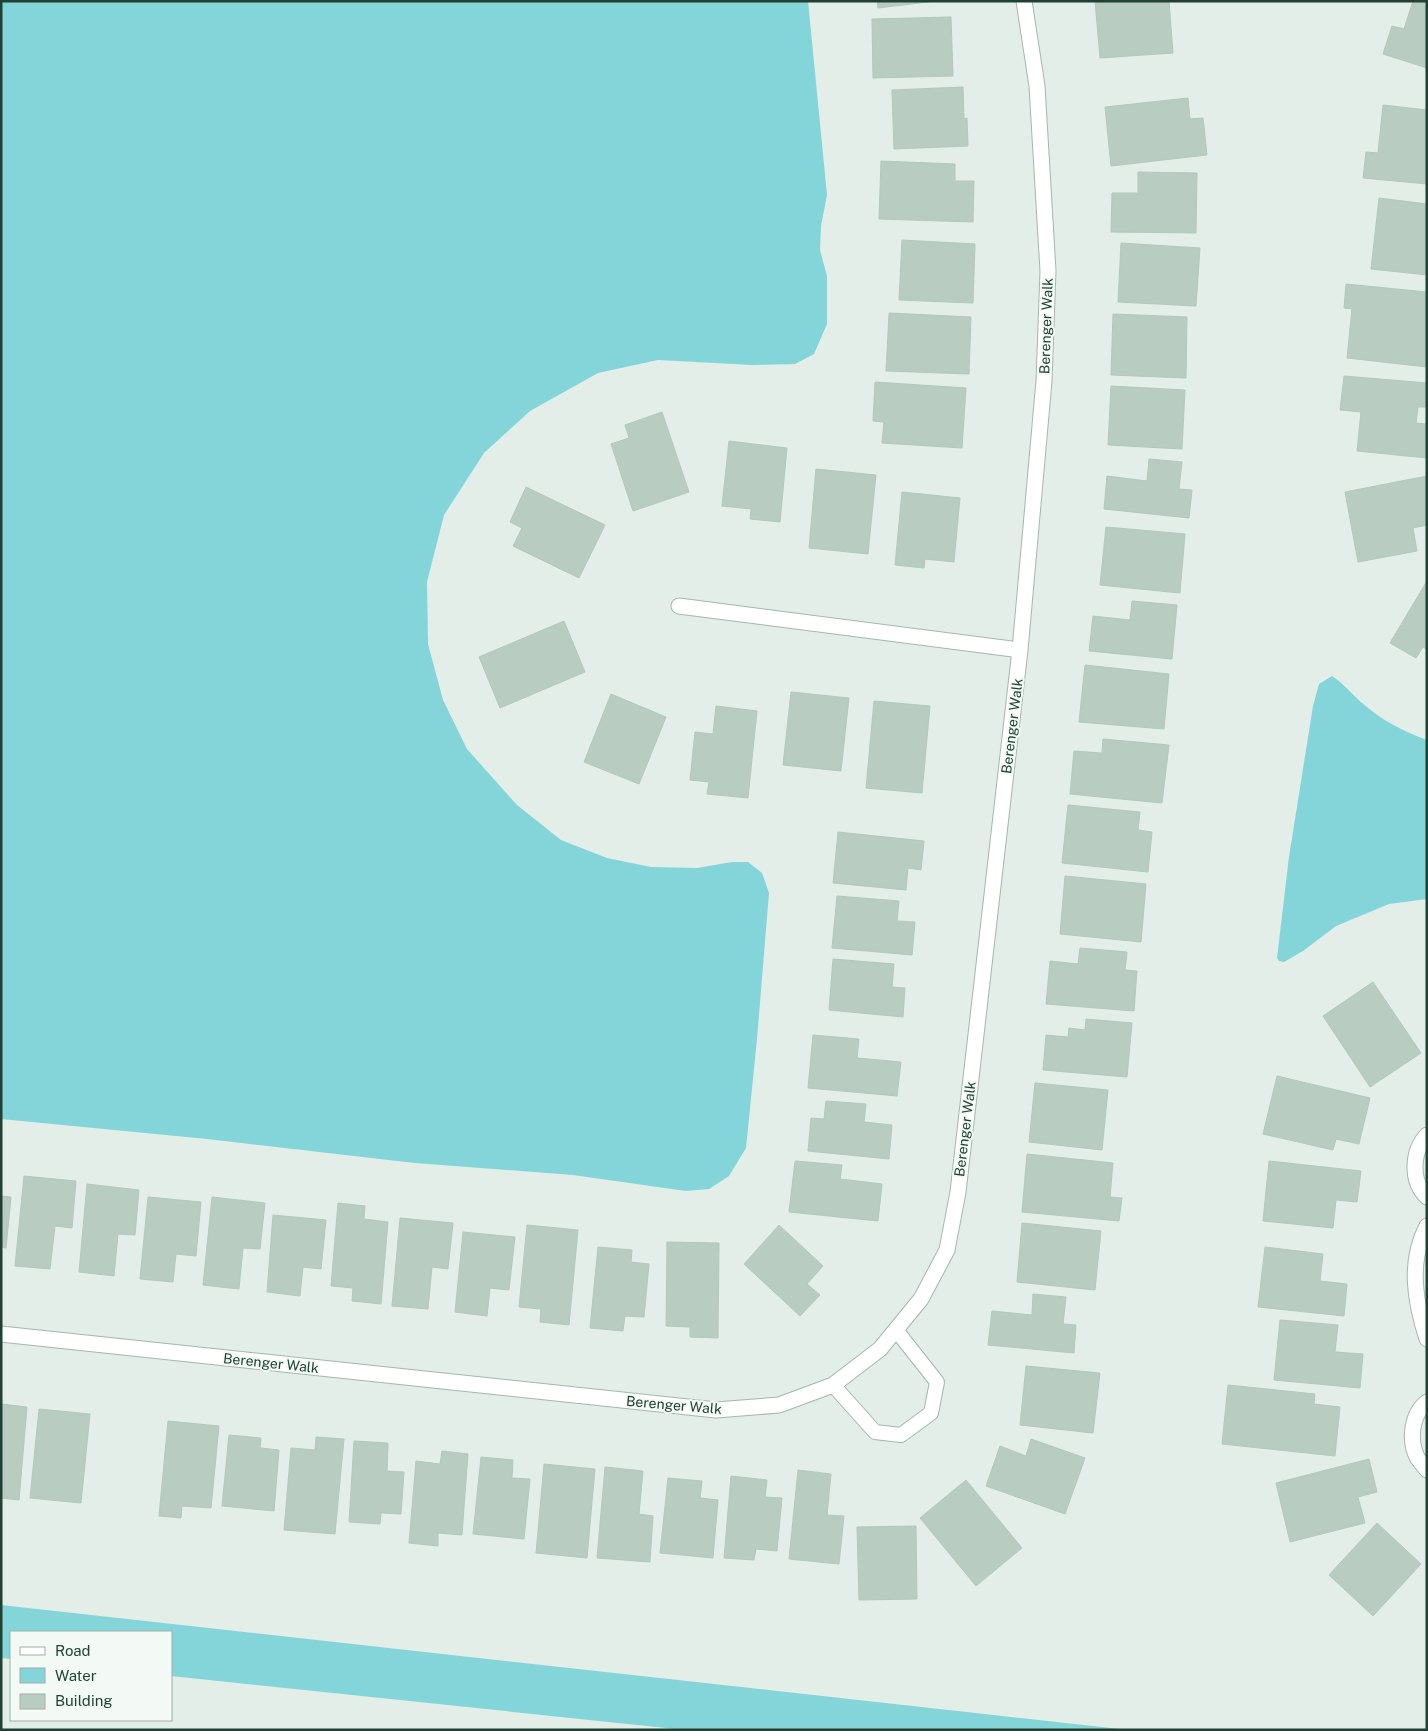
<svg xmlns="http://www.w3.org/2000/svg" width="1428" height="1731" viewBox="0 0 1428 1731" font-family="'Public Sans',sans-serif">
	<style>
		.water { fill: #84d5d9 }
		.building { fill: #b9ccc2; stroke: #b3c8bd }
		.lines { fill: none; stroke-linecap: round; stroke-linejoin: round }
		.lane-casing { stroke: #a4b7ae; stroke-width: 16 }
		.street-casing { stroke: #a4b7ae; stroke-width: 17 }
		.lane { stroke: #fff; stroke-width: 14 }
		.street { stroke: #fff; stroke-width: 15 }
		.labels { text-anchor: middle; stroke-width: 4; stroke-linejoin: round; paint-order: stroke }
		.street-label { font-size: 14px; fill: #204134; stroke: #f3faf5 }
	</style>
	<rect width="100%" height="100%" fill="#e2eee7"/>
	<path class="water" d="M1 1H808L827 195 821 226 820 250 827 276V324L814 354 795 364 752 365 658 360 598 373 530 411 484 453 444 515 427 582 428 644 443 700 467 749 517 805 561 840 607 858 651 867 697 868 732 862H748L762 873 769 893 757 1039 746 1148 729 1176 709 1189 686 1191 573 1175 415 1163 207 1139 1 1119Z
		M1332 676C1344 684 1351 693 1362 703 1380 719 1404 732 1427 740V899L1389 904 1336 926 1303 951 1284 962 1279 961 1277 958 1289 857 1313 706 1319 684Z
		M1 1605 1129 1730H685L171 1676V1632H11V1659L1 1658Z"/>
	<path class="building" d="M877 1H936L878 8Z
		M1095 1H1169L1173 53 1100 58Z
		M1413 1H1427V68L1383 54 1392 26 1404 29Z
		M951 17 953 76 873 78 872 19Z
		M963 87 964 119 967 118 968 146 894 149 892 90Z
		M1188 98 1190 119 1203 118 1207 155 1111 166 1105 107Z
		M1383 105 1427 110V184L1363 178 1366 152 1378 153Z
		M881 161 955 164V181H974L973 222 879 219Z
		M1138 172 1197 173 1196 233 1111 232 1112 193H1138Z
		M1379 198 1427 204 1425 224H1427V275L1371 269Z
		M902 240 975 244 973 303 899 300Z
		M1121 243 1200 248 1196 306 1118 302Z
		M1346 284 1427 292V367L1347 358 1352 309 1344 308Z
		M889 313 971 317 969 374 886 371Z
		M1113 314 1187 317 1186 378 1111 375Z
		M1344 376 1427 383 1426 407H1418L1416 423 1427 424V458L1357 451 1361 412 1340 410Z
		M875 382 966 388 962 448 882 443 884 422 873 421Z
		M1111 386 1185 390 1182 449 1108 445Z
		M662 412 689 492 633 511 611 444 629 438 625 425Z
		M729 441 787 448 780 522 750 519 751 509 722 506Z
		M1149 459 1182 462 1179 489 1192 490 1189 518 1104 509 1107 476 1147 481Z
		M816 469 876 475 868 554 809 548Z
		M1427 476V525L1413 528 1417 551 1358 562 1345 492Z
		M526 487 605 525 579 578 513 546 522 528 510 522Z
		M902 492 960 498 954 562 925 559 924 568 895 565Z
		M1106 527 1185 534 1180 593 1100 585Z
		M1427 581V650L1423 647 1416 658 1390 643Z
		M1132 601 1177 605 1172 659 1089 651 1093 616 1130 620Z
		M564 621 585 672 500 708 479 657Z
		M1085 665 1169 674 1164 729 1079 722Z
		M791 692 849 698 841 771 783 765Z
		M611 694 666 717 639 784 584 762Z
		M874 701 930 706 922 793 866 788Z
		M716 706 757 711 748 798 707 794 709 782 690 780 695 732 713 734Z
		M1103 739 1169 745 1162 803 1070 794 1074 751 1102 753Z
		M1068 805 1140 812 1138 830 1152 832 1148 872 1062 863Z
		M838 832 924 841 921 870 908 868 906 890 833 883Z
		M1065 876 1146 884 1141 942 1060 934Z
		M837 896 899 901 897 921 915 922 912 955 832 948Z
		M1080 948 1127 952 1125 970 1137 971 1134 1011 1046 1004 1050 961 1078 964Z
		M833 959 894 964 892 987 905 988 903 1017 829 1010Z
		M1373 982 1421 1053 1370 1087 1323 1016Z
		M1086 1019 1132 1023 1127 1077 1043 1070 1046 1035 1068 1037 1069 1028 1085 1030Z
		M813 1035 859 1039 857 1058 901 1062 897 1096 808 1088Z
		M1277 1076 1370 1098 1359 1144 1336 1139 1333 1150 1263 1134Z
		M1035 1083 1108 1090 1102 1150 1029 1142Z
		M826 1101 866 1104 864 1122 892 1125 889 1159 808 1151 811 1118 824 1119Z
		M1027 1154 1113 1163 1110 1197 1122 1198 1119 1221 1022 1212Z
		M795 1161 842 1165 840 1179 882 1184 878 1221 789 1212Z
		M1269 1161 1361 1171 1357 1202 1336 1200 1333 1228 1263 1221Z
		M24 1176 76 1181 72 1228 55 1226 50 1269 15 1266Z
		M87 1184 139 1190 135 1235 118 1234 114 1276 79 1272Z
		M1 1196 11 1197 6 1248 1 1247Z
		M148 1197 201 1202 196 1256 176 1254 173 1282 140 1279Z
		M212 1197 265 1203 260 1249 243 1248 239 1289 203 1285Z
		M338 1203 365 1206 364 1219 388 1222 381 1304 352 1301 353 1288 331 1286Z
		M273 1215 326 1220 321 1269 303 1267 300 1296 267 1292Z
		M400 1218 453 1223 448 1269 432 1267 428 1309 392 1306Z
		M1022 1223 1101 1231 1095 1290 1017 1282Z
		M527 1225 578 1230 569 1325 540 1322 541 1309 519 1307Z
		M779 1225 823 1266 807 1284 820 1295 800 1316 744 1264Z
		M463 1232 515 1237 509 1290 490 1288 487 1316 455 1312Z
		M667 1242 719 1243 718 1338 690 1337V1327L666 1326Z
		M598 1247 632 1250 631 1262 649 1264 644 1317 625 1316 623 1331 590 1328Z
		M1265 1247 1323 1254 1320 1281 1347 1284 1344 1316 1258 1307Z
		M1033 1294 1066 1297 1063 1324 1076 1325 1074 1353 988 1345 992 1311 1032 1315Z
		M1280 1320 1338 1325 1335 1352 1363 1354 1360 1388 1274 1380Z
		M1026 1366 1100 1373 1093 1433 1020 1425Z
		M1228 1385 1315 1394 1314 1404 1340 1407 1335 1456 1222 1444Z
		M1 1404 27 1407 19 1500 1 1498Z
		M39 1409 90 1414 81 1503 30 1498Z
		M168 1421 219 1426 211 1508 182 1506 181 1518 159 1516Z
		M229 1435 261 1438 260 1448 279 1450 274 1511 222 1506Z
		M316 1437 344 1439 335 1534 284 1530 291 1448 315 1450Z
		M1031 1439 1085 1458 1065 1514 986 1486 1000 1446 1026 1456Z
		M354 1441 388 1443 387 1471 404 1472 401 1514 381 1513 380 1524 349 1522Z
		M442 1451 468 1454 462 1535 438 1533V1546L409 1543 416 1461 440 1464Z
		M481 1457 513 1460 512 1478 530 1479 524 1539 473 1534Z
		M1369 1459 1377 1492 1358 1497 1365 1523 1290 1542 1276 1483Z
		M544 1464 595 1469 587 1558 536 1553Z
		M605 1467 643 1471 639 1514 653 1516 650 1562 597 1558Z
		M798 1470 831 1474 827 1515 844 1516 839 1564 789 1559Z
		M731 1476 767 1480 765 1497 782 1498 777 1551 756 1549 754 1560 724 1558Z
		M668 1478 702 1481 700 1498 718 1500 713 1558 660 1553Z
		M966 1480 1022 1548 976 1586 920 1518Z
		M1377 1523 1421 1564 1373 1616 1329 1575Z
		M916 1526 917 1599 859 1600 857 1527Z"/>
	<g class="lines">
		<g class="lane-casing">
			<path id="lane" d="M833 1385 875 1432 901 1435 931 1413 937 1382 896 1330"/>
		</g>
		<g class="street-casing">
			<path id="street" d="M679 606 1020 650
				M1427 1135C1412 1151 1410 1181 1427 1197
				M1427 1226C1408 1262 1415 1302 1427 1339
				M1 1334 716 1410 779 1405 833 1385 880 1349 921 1299 947 1250 958 1192 1020 650 1044 381 1048 271 1037 86 1024 1
				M1427 1402C1411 1414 1409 1441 1417 1457 1419 1461 1424 1466 1427 1470"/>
		</g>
		<use href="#lane" class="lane"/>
		<use href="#street" class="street"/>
	</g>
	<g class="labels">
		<g class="street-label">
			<text transform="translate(1046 326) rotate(-88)" y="5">Berenger Walk</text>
			<text transform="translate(1012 726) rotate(-83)" y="5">Berenger Walk</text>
			<text transform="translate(965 1129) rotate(-83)" y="5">Berenger Walk</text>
			<text transform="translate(271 1363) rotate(6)" y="5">Berenger Walk</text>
			<text transform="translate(674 1405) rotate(5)" y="5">Berenger Walk</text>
		</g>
	</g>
	<rect width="1428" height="1731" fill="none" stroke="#204134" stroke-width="5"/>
	<rect x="10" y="1631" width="162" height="90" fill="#f3faf5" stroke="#9fb0a8"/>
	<rect x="20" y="1647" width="25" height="8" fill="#ffffff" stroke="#9fb0a8"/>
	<text x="55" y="1656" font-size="15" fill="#204134">Road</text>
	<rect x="20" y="1668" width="25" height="15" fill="#84d5d9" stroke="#9fb0a8"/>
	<text x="55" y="1681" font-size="15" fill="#204134">Water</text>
	<rect x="20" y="1694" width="25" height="15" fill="#b9ccc2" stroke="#9fb0a8"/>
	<text x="55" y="1706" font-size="15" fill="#204134">Building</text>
</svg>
